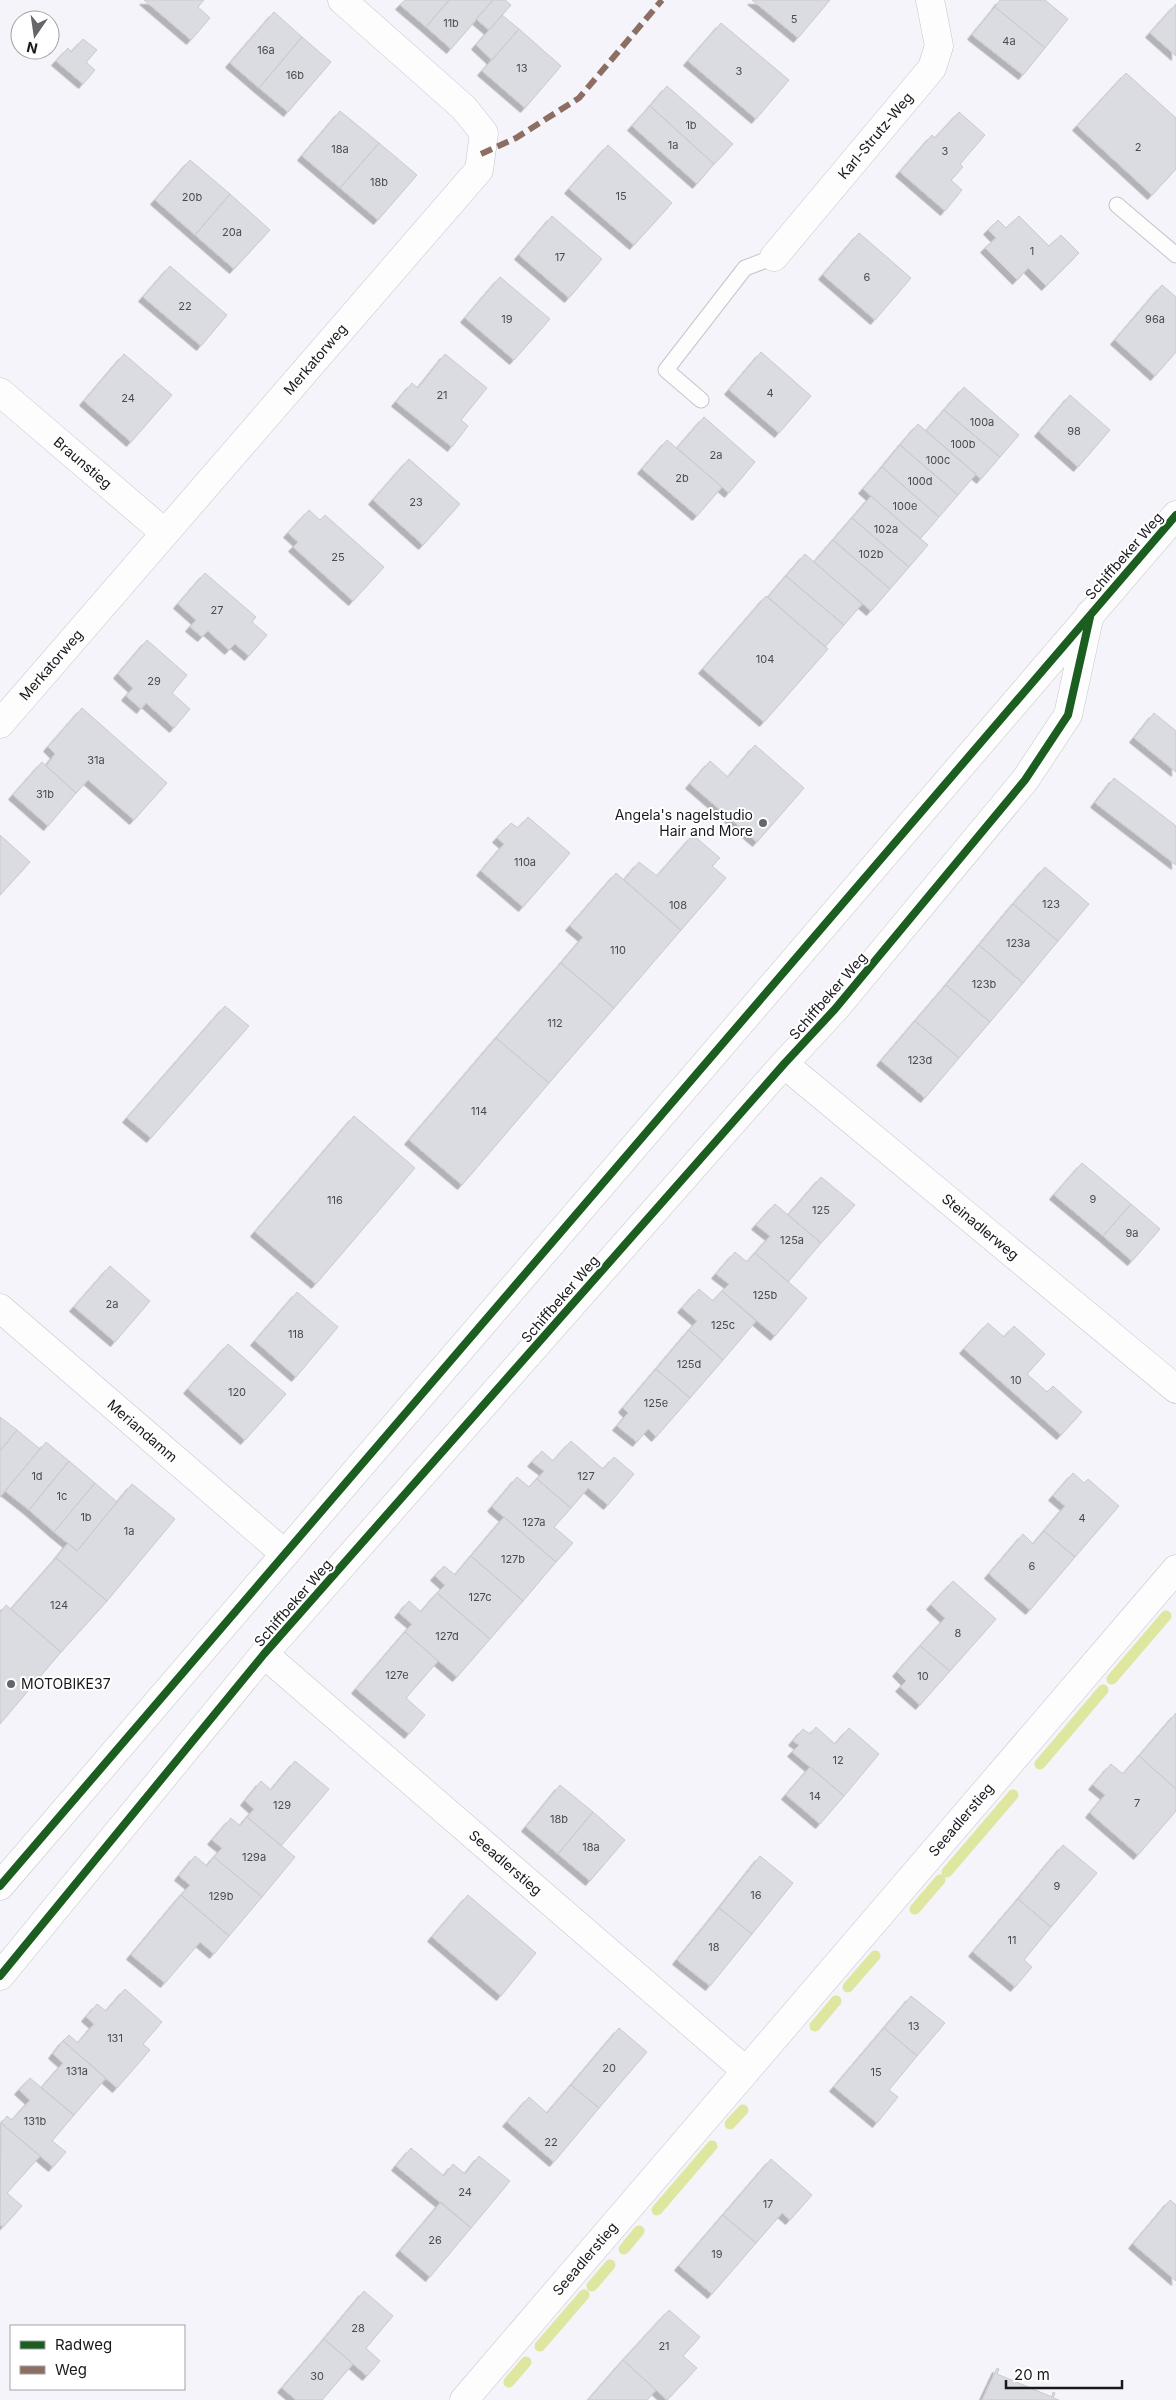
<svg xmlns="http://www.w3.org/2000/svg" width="1176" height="2400" viewBox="0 0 1176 2400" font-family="Inter,sans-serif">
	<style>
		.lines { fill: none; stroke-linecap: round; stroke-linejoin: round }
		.stream { stroke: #dee6a0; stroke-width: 11 }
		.building { fill: #dbdce1; stroke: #c9cacf; filter: url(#shadow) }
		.service-casing { stroke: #c5c5ca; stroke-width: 17 }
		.minor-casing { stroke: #c5c5ca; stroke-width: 29 }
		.secondary-casing { stroke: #c5c5ca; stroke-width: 29 }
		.service { stroke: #fdfdfe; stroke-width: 15 }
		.minor { stroke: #fdfdfe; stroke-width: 28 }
		.secondary { stroke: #fdfdfe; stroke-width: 28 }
		.quiet { stroke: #8d6e63; stroke-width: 6; stroke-dasharray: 12 6; stroke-linecap: butt }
		.cycleway-casing { stroke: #fff; stroke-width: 11 }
		.cycleway { stroke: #1b5e20; stroke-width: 8 }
		.poi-dot { fill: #65666a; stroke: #fff; stroke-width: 2 }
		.labels { text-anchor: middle; stroke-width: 4; stroke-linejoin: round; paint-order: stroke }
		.number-label { font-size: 11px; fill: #494a4e }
		.street-label { font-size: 14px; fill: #18191d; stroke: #fff }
		.poi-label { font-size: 14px; fill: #18191d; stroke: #fff; text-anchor: end }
	</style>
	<defs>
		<filter id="shadow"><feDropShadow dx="-4.5" dy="4.5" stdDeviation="0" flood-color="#0004"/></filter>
	</defs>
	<rect width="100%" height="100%" fill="#f4f4fa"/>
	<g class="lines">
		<path class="stream" d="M1112 1679 1166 1616
			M1040 1764 1103 1690
			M947 1872 1013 1795
			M915 1909 940 1880
			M848 1987 875 1956
			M815 2026 836 2001
			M730 2124 743 2110
			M657 2210 712 2146
			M624 2249 639 2231
			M592 2286 610 2265
			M540 2346 584 2295
			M509 2382 526 2362"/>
	</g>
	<path class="building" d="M144 0H204L198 7 210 18 191 40Z
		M405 0H449L426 27 400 5Z
		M449 0H493L451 49 426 27Z
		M493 0H505L511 5 489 30 476 19Z
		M752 0H830L798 38Z
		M1000 0H1045L1068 19 1045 48 995 7Z
		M1176 4V56L1150 33Z
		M995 7 1045 48 1023 75 972 35Z
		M274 12 302 37 259 88 230 63Z
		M502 15 519 29 492 60 476 45Z
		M721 23 789 80 756 119 688 61Z
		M519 29 561 66 525 108 482 71Z
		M302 37 331 62 288 112 259 88Z
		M83 39 97 50 86 62 95 70 83 84 56 61 68 48 71 52Z
		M1126 73 1176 118V169L1152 195 1077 126Z
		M667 86 733 144 714 164 650 106Z
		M650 106 714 164 697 184 632 126Z
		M340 111 379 143 340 188 302 156Z
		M959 112 985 135 960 164 963 167 951 180 962 190 945 211 900 172 932 135 935 138Z
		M379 143 417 175 378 220 340 188Z
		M608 145 672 203 634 245 569 189Z
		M190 160 230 194 195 235 155 200Z
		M230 194 270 230 234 269 195 235Z
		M552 216 602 259 569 298 519 255Z
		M1019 216 1049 246 1061 235 1079 253 1046 286 1028 268 1017 280 985 248 996 238 988 230 998 220 1006 228Z
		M859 233 911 278 875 320 823 275Z
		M170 266 227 315 201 346 143 297Z
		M500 277 550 319 514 360 465 318Z
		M1162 285 1176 297V352L1155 376 1115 340Z
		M761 352 811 396 779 433 729 390Z
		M124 354 172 395 131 442 84 401Z
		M445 354 487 388 461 420 468 426 452 447 396 402 412 383 418 388Z
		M964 387 1019 435 1000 457 944 410Z
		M1070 395 1110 430 1078 467 1039 432Z
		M944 410 1000 457 981 479 926 431Z
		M704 417 755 462 729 493 677 448Z
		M918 424 976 474 958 495 900 445Z
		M667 440 722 487 697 516 642 469Z
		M900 445 958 495 939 517 882 467Z
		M409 459 460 504 423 545 373 500Z
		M882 467 939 517 920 539 863 489Z
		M871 496 928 545 909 567 852 518Z
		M309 510 320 520 325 515 384 567 353 601 293 547 298 542 288 533Z
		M852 518 909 567 890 589 833 540Z
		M833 540 890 589 871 611 814 562Z
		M805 554 862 604 844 625 786 576Z
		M205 573 256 617 252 622 267 635 249 656 235 644 229 650 208 631 202 637 190 627 196 620 178 604Z
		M786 576 844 625 825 647 768 597Z
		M766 596 828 649 764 722 703 669Z
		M147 640 187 675 172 693 190 709 174 728 146 703 141 709 126 696 133 688 118 674Z
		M82 708 167 783 134 820 88 780 76 793 46 766 55 754 48 747Z
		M1154 713 1176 731V772L1134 738Z
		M755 745 804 788 757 842 690 784 710 761 728 777Z
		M42 762 76 793 48 826 13 795Z
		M1114 778 1176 826V865L1095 803Z
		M528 817 570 853 523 907 481 871 504 844 497 838 511 823 518 828Z
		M0 835 30 862 0 895Z
		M693 835 720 858 712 866 726 878 681 930 624 880 639 862 657 876Z
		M1045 867 1089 904 1058 941 1013 904Z
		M616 873 681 930 614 1008 561 963 583 937 570 926Z
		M1013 904 1058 941 1023 983 979 945Z
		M979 945 1023 983 990 1022 946 985Z
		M561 963 614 1008 549 1083 496 1038Z
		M946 985 990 1022 959 1058 915 1021Z
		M225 1006 249 1026 151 1138 127 1118Z
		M915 1021 959 1058 925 1098 881 1061Z
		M496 1038 549 1083 462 1185 409 1140Z
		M354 1116 415 1168 316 1284 255 1232Z
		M1082 1163 1131 1204 1103 1236 1054 1195Z
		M821 1177 855 1205 821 1243 788 1215Z
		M775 1204 821 1243 788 1282 755 1253 770 1236 756 1225Z
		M1131 1204 1160 1229 1132 1261 1103 1236Z
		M735 1252 747 1262 755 1253 807 1298 775 1336 722 1291 729 1284 716 1274Z
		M110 1266 150 1301 115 1342 74 1307Z
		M699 1289 713 1301 722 1291 756 1321 723 1360 689 1330 697 1321 682 1308Z
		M297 1292 338 1327 296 1377 255 1341Z
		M988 1323 1004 1337 1014 1326 1045 1354 1027 1374 1047 1392 1053 1386 1082 1412 1061 1435 964 1349Z
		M689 1330 723 1360 690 1398 656 1369Z
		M228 1344 286 1394 245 1440 188 1389Z
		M656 1369 690 1398 656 1437 648 1429 637 1442 617 1426 628 1413 623 1408Z
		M0 1417 17 1430 0 1451Z
		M17 1430 40 1449 0 1497V1451Z
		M571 1441 603 1469 614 1457 634 1474 608 1505 588 1488 571 1508 537 1479 544 1471 532 1462 542 1451 553 1461Z
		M46 1442 69 1461 29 1510 5 1491Z
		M69 1461 95 1483 54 1532 29 1510Z
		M1073 1473 1084 1483 1088 1479 1119 1506 1075 1557 1044 1531 1065 1506 1053 1496Z
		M517 1477 529 1487 537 1479 571 1508 554 1527 573 1543 556 1562 492 1507Z
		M95 1483 117 1502 77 1551 54 1532Z
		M132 1484 175 1519 107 1601 56 1558 68 1543 77 1551Z
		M504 1517 556 1562 523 1601 471 1556Z
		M1044 1531 1075 1557 1030 1610 989 1574 1023 1534 1033 1544Z
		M471 1556 523 1601 490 1639 437 1593 445 1585 435 1576 444 1566 455 1575Z
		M56 1558 107 1601 61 1652 11 1609Z
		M953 1581 996 1619 950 1671 920 1646 945 1618 931 1605Z
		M437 1593 490 1639 457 1677 405 1632 412 1624 399 1613 409 1601 421 1612Z
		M6 1605 61 1652 0 1724V1613Z
		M405 1632 438 1661 406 1698 425 1715 409 1734 356 1689Z
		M920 1646 950 1671 920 1705 900 1687 906 1681 897 1672Z
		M1176 1713V1789L1139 1756Z
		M816 1727 835 1744 849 1728 879 1754 844 1796 792 1752 799 1745 793 1741 803 1729 810 1734Z
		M1139 1756 1176 1789V1811L1138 1855 1090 1813 1105 1795 1093 1785 1111 1764 1123 1774Z
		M295 1761 329 1789 281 1846 247 1817 254 1809 245 1801 261 1781 271 1790Z
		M810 1767 844 1796 820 1824 786 1795Z
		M560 1785 593 1812 558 1854 526 1827Z
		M593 1812 625 1840 590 1881 558 1854Z
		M247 1817 295 1857 262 1897 214 1857 222 1848 212 1840 231 1818 240 1826Z
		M1063 1845 1097 1873 1051 1927 1018 1899Z
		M195 1856 207 1866 214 1857 262 1897 229 1936 181 1895 190 1885 179 1876Z
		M760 1856 793 1883 752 1934 719 1908Z
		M181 1895 229 1936 214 1954 200 1942 165 1983 131 1955Z
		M468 1895 536 1953 501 1996 432 1937Z
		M1018 1899 1051 1927 1024 1960 1032 1967 1015 1987 973 1952Z
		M719 1908 752 1934 710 1986 677 1960Z
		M125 1989 162 2022 143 2044 150 2050 117 2088 63 2041 69 2035 78 2043 94 2024 86 2017 97 2004 106 2011Z
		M911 1996 945 2023 917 2056 884 2028Z
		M619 2028 647 2052 599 2108 571 2085Z
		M884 2028 917 2056 889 2090 898 2097 877 2123 834 2087Z
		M63 2041 106 2078 74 2115 41 2088 63 2063 53 2054Z
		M30 2078 74 2115 52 2141 66 2152 53 2167 1 2123 7 2116 12 2120 30 2100 19 2090Z
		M571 2085 599 2108 554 2162 507 2122 529 2097 547 2113Z
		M1 2123 40 2156 7 2193 22 2206 3 2227 0 2225Z
		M411 2148 444 2176 453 2164 465 2174 479 2156 510 2181 471 2228 396 2166Z
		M771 2159 812 2195 790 2220 782 2213 756 2243 723 2215Z
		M1170 2200 1176 2205V2281L1133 2244Z
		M441 2202 471 2228 430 2277 400 2251Z
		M723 2215 756 2243 712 2294 679 2266Z
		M364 2291 393 2316 366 2348 380 2361 367 2376 324 2339Z
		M669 2310 700 2337 683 2356 697 2368 667 2400 623 2360Z
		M324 2339 353 2364 322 2400H296L282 2388Z
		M623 2360 656 2390 647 2400H588Z
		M997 2368 999 2369 997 2374 1052 2397 1053 2392 1055 2393 1053 2398 1059 2400H982Z"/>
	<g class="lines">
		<g class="service-casing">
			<path id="service" d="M1117 205 1176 255
				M701 400 666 370 745 268 774 257"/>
		</g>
		<g class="minor-casing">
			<g id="minor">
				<path id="s1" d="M774 257 932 68 939 46 930 0"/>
				<path id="s2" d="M0 392 165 533"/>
				<path id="s3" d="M0 724 479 170 484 133 464 108 342 0"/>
				<path id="s4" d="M784 1064 1176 1389"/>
				<path id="s5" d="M0 1308 285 1554"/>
				<path id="s6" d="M264 1654 745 2070"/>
				<path d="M0 1976 264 1654 784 1064 835 1009 1025 780 1068 715 1090 614"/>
				<path id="s7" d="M464 2400 1176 1569"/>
			</g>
		</g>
		<g class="secondary-casing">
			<path id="secondary" d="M0 1886 1176 515"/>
		</g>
		<use href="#service" class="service"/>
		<use href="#minor" class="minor"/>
		<use href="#secondary" class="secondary"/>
		<path class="quiet" d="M481 154 516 138 579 98 662 0"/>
		<g class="cycleway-casing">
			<path id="cycleway" d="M0 1886 1176 515
				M0 1976 264 1654 784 1064 835 1009 1025 780 1068 715 1090 617"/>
		</g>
		<use href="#cycleway" class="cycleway"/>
	</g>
	<g class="poi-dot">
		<circle cx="763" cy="823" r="5"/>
		<circle cx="11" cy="1684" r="5"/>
	</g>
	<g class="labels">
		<g class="number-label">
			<text x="794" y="23">5</text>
			<text x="451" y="27">11b</text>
			<text x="1009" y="45">4a</text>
			<text x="266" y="54">16a</text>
			<text x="522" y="72">13</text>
			<text x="739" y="75">3</text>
			<text x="295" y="79">16b</text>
			<text x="691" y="129">1b</text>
			<text x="673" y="149">1a</text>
			<text x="1138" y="151">2</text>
			<text x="340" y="153">18a</text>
			<text x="945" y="155">3</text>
			<text x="379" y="186">18b</text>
			<text x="621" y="200">15</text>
			<text x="192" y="201">20b</text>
			<text x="232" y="236">20a</text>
			<text x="1032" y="255">1</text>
			<text x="560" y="261">17</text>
			<text x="867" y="281">6</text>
			<text x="185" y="310">22</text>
			<text x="507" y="323">19</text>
			<text x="1155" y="323">96a</text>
			<text x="770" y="397">4</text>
			<text x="442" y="399">21</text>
			<text x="128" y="402">24</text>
			<text x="982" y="426">100a</text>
			<text x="1074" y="435">98</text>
			<text x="963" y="448">100b</text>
			<text x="716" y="459">2a</text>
			<text x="938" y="464">100c</text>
			<text x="682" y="482">2b</text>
			<text x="920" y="485">100d</text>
			<text x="416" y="506">23</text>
			<text x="905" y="510">100e</text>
			<text x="886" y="533">102a</text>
			<text x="871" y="558">102b</text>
			<text x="338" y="561">25</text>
			<text x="217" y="614">27</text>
			<text x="765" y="663">104</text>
			<text x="154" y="685">29</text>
			<text x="96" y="764">31a</text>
			<text x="45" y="798">31b</text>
			<text x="525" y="866">110a</text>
			<text x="1051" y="908">123</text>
			<text x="678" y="909">108</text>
			<text x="1018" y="947">123a</text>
			<text x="618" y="954">110</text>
			<text x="984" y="988">123b</text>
			<text x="555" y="1027">112</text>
			<text x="920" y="1064">123d</text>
			<text x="479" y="1115">114</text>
			<text x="1093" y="1203">9</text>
			<text x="335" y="1204">116</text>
			<text x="821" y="1214">125</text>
			<text x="1132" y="1237">9a</text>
			<text x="792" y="1244">125a</text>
			<text x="765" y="1299">125b</text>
			<text x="112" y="1308">2a</text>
			<text x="723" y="1329">125c</text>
			<text x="296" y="1338">118</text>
			<text x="689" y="1368">125d</text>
			<text x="1016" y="1384">10</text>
			<text x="237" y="1396">120</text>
			<text x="656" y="1407">125e</text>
			<text x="37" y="1480">1d</text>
			<text x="586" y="1480">127</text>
			<text x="62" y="1500">1c</text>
			<text x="86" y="1521">1b</text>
			<text x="1082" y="1522">4</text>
			<text x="534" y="1526">127a</text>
			<text x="129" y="1535">1a</text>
			<text x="513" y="1563">127b</text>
			<text x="1032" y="1570">6</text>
			<text x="480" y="1601">127c</text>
			<text x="59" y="1609">124</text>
			<text x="958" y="1637">8</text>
			<text x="447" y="1640">127d</text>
			<text x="397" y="1679">127e</text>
			<text x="923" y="1680">10</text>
			<text x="838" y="1764">12</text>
			<text x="815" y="1800">14</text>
			<text x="1137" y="1807">7</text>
			<text x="282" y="1809">129</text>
			<text x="559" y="1823">18b</text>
			<text x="591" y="1851">18a</text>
			<text x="254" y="1861">129a</text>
			<text x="1057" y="1890">9</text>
			<text x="756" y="1899">16</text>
			<text x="221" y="1900">129b</text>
			<text x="1012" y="1944">11</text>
			<text x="714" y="1951">18</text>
			<text x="914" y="2030">13</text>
			<text x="115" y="2042">131</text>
			<text x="609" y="2072">20</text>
			<text x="77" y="2075">131a</text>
			<text x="876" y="2076">15</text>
			<text x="35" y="2125">131b</text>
			<text x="551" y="2146">22</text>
			<text x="465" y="2196">24</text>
			<text x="768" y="2208">17</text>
			<text x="435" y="2244">26</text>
			<text x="717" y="2258">19</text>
			<text x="358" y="2332">28</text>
			<text x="664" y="2350">21</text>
			<text x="317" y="2380">30</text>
		</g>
		<g class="street-label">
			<text dy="5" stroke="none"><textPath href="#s1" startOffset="158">Karl-Strutz-Weg</textPath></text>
			<text dy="5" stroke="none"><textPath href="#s3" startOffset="482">Merkatorweg</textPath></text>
			<text dy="5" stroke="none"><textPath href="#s2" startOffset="109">Braunstieg</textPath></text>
			<text transform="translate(1124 556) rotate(-49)" y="5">Schiffbeker Weg</text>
			<text dy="5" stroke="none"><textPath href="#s3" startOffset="78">Merkatorweg</textPath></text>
			<text transform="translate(828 996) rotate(-49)" y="5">Schiffbeker Weg</text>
			<text dy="5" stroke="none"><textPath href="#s4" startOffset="255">Steinadlerweg</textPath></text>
			<text transform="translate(560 1299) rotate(-49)" y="5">Schiffbeker Weg</text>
			<text dy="5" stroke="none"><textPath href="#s5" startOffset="188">Meriandamm</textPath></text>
			<text transform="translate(293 1603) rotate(-49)" y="5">Schiffbeker Weg</text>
			<text dy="5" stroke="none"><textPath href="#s7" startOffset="764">Seeadlerstieg</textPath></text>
			<text dy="5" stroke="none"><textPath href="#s6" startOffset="319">Seeadlerstieg</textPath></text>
			<text dy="5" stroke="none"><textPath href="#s7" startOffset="186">Seeadlerstieg</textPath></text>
		</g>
		<g class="poi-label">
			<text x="753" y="820">Angela's nagelstudio<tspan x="753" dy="16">Hair and More</tspan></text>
			<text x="21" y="1689" text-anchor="start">MOTOBIKE37</text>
		</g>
	</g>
	<rect x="10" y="2325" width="175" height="65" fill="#ffffff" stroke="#a3a3a5"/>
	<rect x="20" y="2341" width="25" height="8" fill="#1b5e20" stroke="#a3a3a5"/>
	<text x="55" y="2350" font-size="15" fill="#18191d">Radweg</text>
	<rect x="20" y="2366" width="25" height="8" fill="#8d6e63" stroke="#a3a3a5"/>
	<text x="55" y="2375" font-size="15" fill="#18191d">Weg</text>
	<g transform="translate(35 35) rotate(193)"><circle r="24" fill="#ffffff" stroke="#a3a3a5"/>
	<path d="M0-4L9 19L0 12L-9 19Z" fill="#65666a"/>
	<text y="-8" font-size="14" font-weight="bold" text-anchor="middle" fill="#18191d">N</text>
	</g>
	<path d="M1006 2380v8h116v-8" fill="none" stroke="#18191d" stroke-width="2.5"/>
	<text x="1014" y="2380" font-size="15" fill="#18191d" stroke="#ffffff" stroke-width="4" paint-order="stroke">20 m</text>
</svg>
